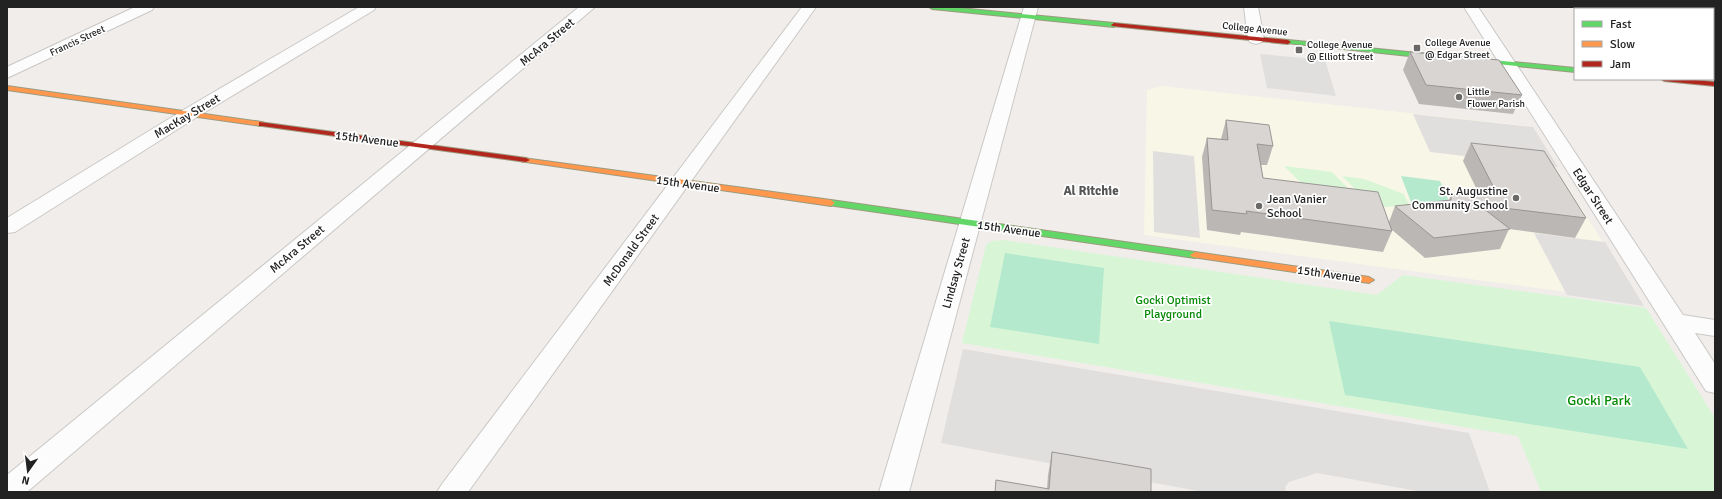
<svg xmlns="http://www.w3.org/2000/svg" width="1722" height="499" viewBox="0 0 1722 499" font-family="Signika,sans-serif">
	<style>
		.education { fill: #f8f6e7 }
		.park { fill: #d8f6d6 }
		.pitch { fill: #b4e9ce }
		.parking { fill: #e0dfde }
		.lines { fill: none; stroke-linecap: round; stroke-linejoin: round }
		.street-casing { stroke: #c9c8c6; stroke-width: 2 }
		.fast-casing { stroke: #9c9b80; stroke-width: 2 }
		.slow-casing { stroke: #9c9b80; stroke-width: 2 }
		.jam-casing { stroke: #9c9b80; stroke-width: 2 }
		.street { fill: #fdfcfc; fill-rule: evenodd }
		.fast { fill: #63d668; fill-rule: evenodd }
		.slow { fill: #ff974d; fill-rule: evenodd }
		.jam { fill: #b3261e; fill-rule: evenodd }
		.wall { fill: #bbb7b5 }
		.building { fill: #d9d5d3; stroke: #989594 }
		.poi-dot { fill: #6a6968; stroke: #fff; stroke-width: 1.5 }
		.labels { text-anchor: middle; stroke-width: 3.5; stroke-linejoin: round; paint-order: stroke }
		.far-street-label { font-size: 10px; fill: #222; stroke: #fff }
		.far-poi-label { font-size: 10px; fill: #222; stroke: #fff; text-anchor: start }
		.street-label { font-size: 12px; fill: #222; stroke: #fff }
		.poi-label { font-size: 12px; fill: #222; stroke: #fff; text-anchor: end }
		.park-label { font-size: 12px; fill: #068a06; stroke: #fff }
		.neighbourhood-label { font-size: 13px; font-weight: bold; fill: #555; stroke: #fff }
		.near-park-label { font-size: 14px; fill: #068a06; stroke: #fff }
	</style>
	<rect width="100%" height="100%" fill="#f0edea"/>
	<path class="education" d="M1162 86 1529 126 1641 302 1144 235 1147 90Z"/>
	<path class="park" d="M1284 166 1332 172 1356 196 1310 192Z
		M1342 176 1364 179 1404 194 1409 205 1374 208Z
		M1004 240 1377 295 1403 275 1646 308 1715 418V492H1541L1518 436 962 343 986 245 992 241Z"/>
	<path class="pitch" d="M1401 176 1440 181 1452 208 1414 210Z
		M1005 253 1104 268 1099 344 990 327Z
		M1329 321 1640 367 1688 449 1345 395Z"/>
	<path class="parking" d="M1260 54 1325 60 1336 96 1267 88Z
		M1413 114 1533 127 1558 167 1430 152Z
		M1153 151 1194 156 1200 238 1154 232Z
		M1534 233 1605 242 1644 306 1567 295Z
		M963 349 1469 433 1490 492H1423L1317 473 1289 482 1285 487 1286 492H1203L941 443Z"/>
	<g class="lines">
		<g class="street-casing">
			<path id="street" d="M135 7H154L152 10 7 78V67Z
				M359 7H376L374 10 197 117 15 232 7 233V218L185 109Z
				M579 7H595L27 492H7V475Z
				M802 7H816L468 492H437L442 484Z
				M1024 7H1038L909 492H879Z
				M1244 7H1258L1264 39 1262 42 1256 44 1250 42 1248 39Z
				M1464 7H1478L1683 315 1715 320V336L1695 333 1715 364V393L1706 391Z
				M1685 7H1701L1702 9H1686Z
				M1713 20 1715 21V32L1713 31Z"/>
		</g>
		<g class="fast-casing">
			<path id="fast" d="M929 7H950L1114 23 1117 25 1114 27 932 9Z
				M1288 40 1438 55 1441 57 1438 59 1286 43V41Z
				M1471 58 1575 68V72L1469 61V59Z
				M831 200 1195 252 1200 255 1195 258 828 205 827 203Z"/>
		</g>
		<g class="slow-casing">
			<path id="slow" d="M7 86 262 122 266 124 262 126 7 90Z
				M523 158 831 200 835 203 831 206 526 162H523L522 160Z
				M1195 252 1369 277 1374 280 1369 283 1192 257 1190 255Z"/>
		</g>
		<g class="jam-casing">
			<path id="jam" d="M1114 23 1288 40 1291 42 1288 44 1112 26 1111 25Z
				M1661 79H1685L1715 82V86L1664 81Z
				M259 122 526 158 530 160 526 162 262 126H259Z"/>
		</g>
		<use href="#street" class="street"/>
		<use href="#fast" class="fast"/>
		<use href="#slow" class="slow"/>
		<use href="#jam" class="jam"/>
	</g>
	<path class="wall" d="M1410 52 1522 95 1513 114 1419 104 1403 70Z
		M1226 120 1273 146 1267 165H1261L1263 178 1389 222 1395 206 1449 200 1451 195 1478 192 1463 161 1471 143 1586 218 1575 238 1509 229 1500 249 1425 258 1391 229 1392 231 1383 252 1241 232 1240 235 1207 230 1202 157 1207 138 1221 139Z
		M1052 452 1151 492H995L1047 489 1048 475Z"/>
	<path class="building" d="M1410 52 1499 60 1522 95 1426 85Z
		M1226 120 1269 125 1273 146 1257 144 1263 178 1378 192 1392 231 1246 211 1247 214 1212 210 1207 138 1228 140Z
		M1471 143 1544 151 1586 218 1479 205 1510 229 1434 238 1395 206 1451 200V195L1495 190Z
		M1052 452 1151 469V492H995L996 480 1049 489Z"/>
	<g class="poi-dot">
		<rect x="1413" y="44" width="8" height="8" rx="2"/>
		<rect x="1295" y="46" width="8" height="8" rx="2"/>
		<circle cx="1459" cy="97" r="4"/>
		<circle cx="1516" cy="198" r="4"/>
		<circle cx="1259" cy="206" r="4"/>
	</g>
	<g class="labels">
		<g class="far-street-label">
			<text transform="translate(1255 28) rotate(6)" y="4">College Avenue</text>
			<text transform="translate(77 40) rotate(-25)" y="4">Francis Street</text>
		</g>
		<g class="far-poi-label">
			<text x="1425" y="46">College Avenue<tspan x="1425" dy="12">@ Edgar Street</tspan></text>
			<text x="1307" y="48">College Avenue<tspan x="1307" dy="12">@ Elliott Street</tspan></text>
			<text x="1467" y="95">Little<tspan x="1467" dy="12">Flower Parish</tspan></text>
		</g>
		<g class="street-label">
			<text transform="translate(547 42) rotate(-40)" y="4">McAra Street</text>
			<text transform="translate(187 116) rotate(-31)" y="4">MacKay Street</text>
			<text transform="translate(367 139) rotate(7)" y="4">15th Avenue</text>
			<text transform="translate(688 184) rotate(8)" y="4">15th Avenue</text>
			<text transform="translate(1593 196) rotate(57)" y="4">Edgar Street</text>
			<text transform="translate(1009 229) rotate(8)" y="4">15th Avenue</text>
			<text transform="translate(297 249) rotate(-40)" y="4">McAra Street</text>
			<text transform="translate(631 250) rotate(-54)" y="4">McDonald Street</text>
			<text transform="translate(956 273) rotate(-74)" y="4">Lindsay Street</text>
			<text transform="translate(1329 274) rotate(8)" y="4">15th Avenue</text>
		</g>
		<g class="poi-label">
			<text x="1508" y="195">St. Augustine<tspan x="1508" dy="14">Community School</tspan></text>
			<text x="1267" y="203" text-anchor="start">Jean Vanier<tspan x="1267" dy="14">School</tspan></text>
		</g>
		<g class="park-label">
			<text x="1173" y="304">Gocki Optimist<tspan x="1173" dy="14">Playground</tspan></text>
		</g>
		<g class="neighbourhood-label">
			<text x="1091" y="195">Al Ritchie</text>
		</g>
		<g class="near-park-label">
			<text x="1599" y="405">Gocki Park</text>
		</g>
	</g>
	<rect width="1722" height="499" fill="none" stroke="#222222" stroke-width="16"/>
	<rect x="1574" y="8" width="140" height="72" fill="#ffffff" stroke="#a7a7a7"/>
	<rect x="1582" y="21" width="20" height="6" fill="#63d668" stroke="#a7a7a7"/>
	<text x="1610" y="28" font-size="12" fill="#222222">Fast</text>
	<rect x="1582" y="41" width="20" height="6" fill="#ff974d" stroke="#a7a7a7"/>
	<text x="1610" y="48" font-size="12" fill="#222222">Slow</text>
	<rect x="1582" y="61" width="20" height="6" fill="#b3261e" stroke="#a7a7a7"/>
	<text x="1610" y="68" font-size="12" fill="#222222">Jam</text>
	<g transform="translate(28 471) rotate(194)" stroke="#ffffff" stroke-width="3" paint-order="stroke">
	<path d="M0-3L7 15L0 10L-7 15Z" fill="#222222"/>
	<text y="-6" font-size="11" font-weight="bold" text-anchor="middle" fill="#222222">N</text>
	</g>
</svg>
